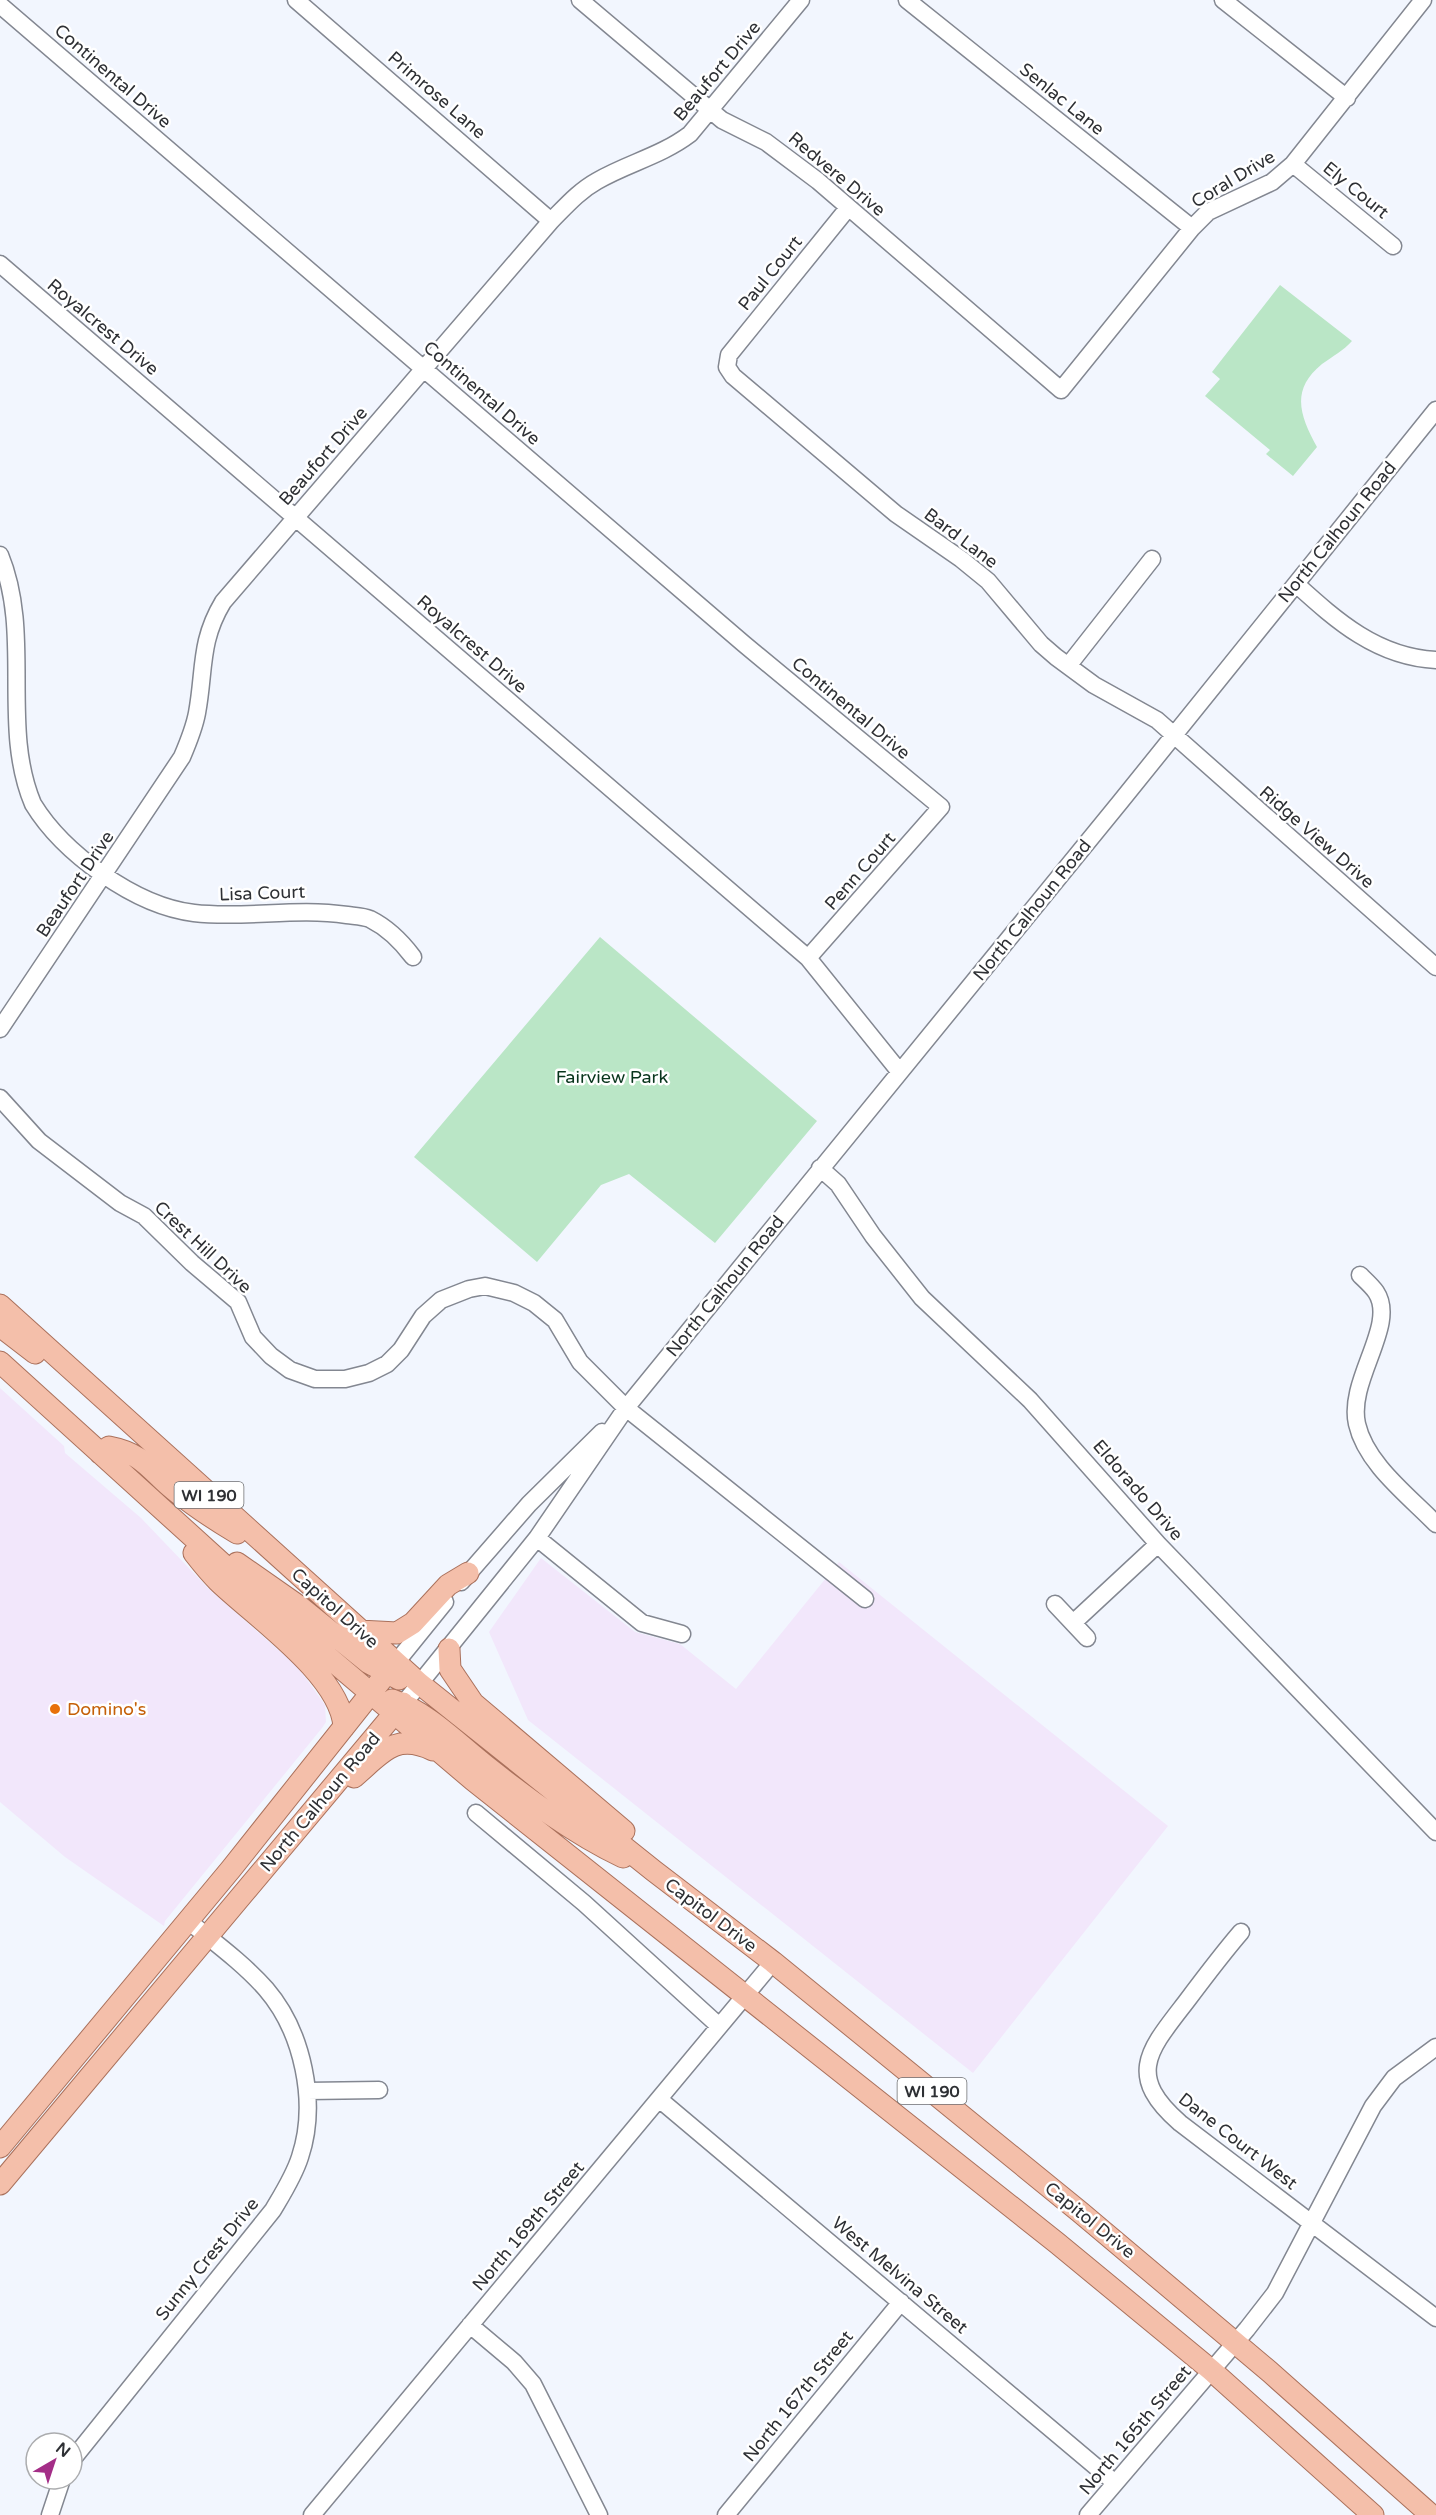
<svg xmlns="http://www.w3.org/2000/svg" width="1436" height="2515" viewBox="0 0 1436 2515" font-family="'Varela Round',sans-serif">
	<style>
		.commercial { fill: #f2e7fb }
		.green { fill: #bae6c6 }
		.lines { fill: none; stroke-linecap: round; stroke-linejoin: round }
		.minor-casing { stroke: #838791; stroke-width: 19 }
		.major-casing { stroke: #aa715c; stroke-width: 23 }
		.minor { stroke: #fff; stroke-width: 16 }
		.major { stroke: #f4bfaa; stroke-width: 21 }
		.food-dot { fill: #e8710a; stroke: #fff; stroke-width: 2 }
		.labels { text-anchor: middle; stroke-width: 5; stroke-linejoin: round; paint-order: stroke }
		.shield { fill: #fff; stroke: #6d6e71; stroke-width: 1.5 }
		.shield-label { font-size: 16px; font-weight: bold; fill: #2e3034 }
		.street-label { font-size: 18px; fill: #2e3034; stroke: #fff }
		.park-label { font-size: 18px; fill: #08351c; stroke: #fff }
		.food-label { font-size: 18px; fill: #c56008; stroke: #fff; text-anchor: start }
	</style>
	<rect width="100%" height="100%" fill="#f2f6fe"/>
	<path class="commercial" d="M0 1388 64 1446 65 1453 141 1518 208 1588 298 1667 325 1705 326 1722 322 1728 165 1921 164 1926 65 1857 0 1802Z
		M541 1558 635 1632 680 1644 736 1689 839 1562 1168 1826 973 2073 528 1720 489 1632Z"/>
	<path class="green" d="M1280 285 1352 341C1343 351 1333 356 1322 364 1290 390 1300 416 1317 447L1293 476 1266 454 1270 450 1205 396 1220 379 1212 372Z
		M600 937 817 1121 715 1243 629 1174 601 1185 537 1262 414 1157Z"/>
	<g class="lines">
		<g class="minor-casing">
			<path id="minor" d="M296 0 551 221
				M580 0 722 120 766 142 818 181 1061 390 1192 228 1208 212 1272 182 1293 164 1423 0
				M907 0 1192 228
				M1223 0 1347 98
				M0 5 744 644 941 807 808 958
				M1293 164 1393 246
				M848 208 729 355 727 367 733 376 896 514 961 559 988 581 1041 644 1056 657 1094 685 1157 720 1436 967
				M0 264 808 958 899 1071
				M0 555C33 635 0 726 33 804 63 853 135 906 194 913 245 919 296 907 347 915 354 916 363 916 370 919 388 928 401 941 413 957
				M1296 584C1337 621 1377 657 1436 660
				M1068 666 1152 559
				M0 1029 182 757C188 743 194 729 197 713 205 670 199 642 223 602L551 221C566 206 579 191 597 181 628 163 661 156 690 134L801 0
				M0 1098 39 1141 120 1203 144 1216 192 1263 238 1302 253 1337 271 1356 290 1370 315 1379H345L369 1373 387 1364 401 1350 423 1316 441 1300 469 1289 485 1286 514 1293 534 1303 555 1320 580 1362 626 1408 865 1599
				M820 1168 838 1184 873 1236 922 1298 1030 1400 1158 1544 1436 1832
				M1360 1275C1365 1280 1372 1286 1376 1292 1398 1325 1347 1380 1357 1424 1366 1464 1409 1496 1436 1524
				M537 1538 642 1623 682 1634
				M461 1582 529 1504 602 1432
				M1055 1604 1087 1638
				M1073 1623 1158 1544
				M390 1670 445 1602
				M404 1703 537 1538 626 1408 1121 801 1436 410
				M476 1813 584 1903 718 2025
				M1241 1932C1222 1954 1204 1978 1186 2002 1149 2050 1125 2075 1180 2123L1436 2318
				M307 2091 379 2090
				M659 2099 1114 2482
				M470 2325 514 2362 533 2384 599 2515
				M72 2460 273 2210C283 2193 294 2176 300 2157 318 2103 303 2032 266 1989 243 1963 214 1942 187 1920
				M50 2515 62 2479
				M312 2515 773 1962
				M726 2515 901 2302
				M1088 2515 1247 2329 1275 2293 1373 2106 1394 2078 1436 2047"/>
		</g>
		<g class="major-casing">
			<path id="major" d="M0 1305 420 1684 654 1871 773 1962 1080 2212 1270 2372 1431 2515
				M0 1326 35 1353
				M0 1362 281 1617 473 1780 1057 2243 1211 2370 1373 2515
				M100 1453 109 1447C146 1454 151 1473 178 1493 197 1508 217 1521 237 1533
				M194 1553C201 1562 209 1572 218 1581 254 1616 341 1675 344 1727
				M237 1563 300 1607 369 1663 399 1679
				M359 1631 397 1633 413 1623 448 1585 468 1573
				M449 1649 450 1669 473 1703 624 1831
				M392 1700C427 1712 457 1743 486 1766 529 1800 573 1833 623 1857
				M354 1777C382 1753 395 1732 433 1750
				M0 2147 231 1869 386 1674
				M0 2184 403 1703"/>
		</g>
		<use href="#minor" class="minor"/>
		<use href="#major" class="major"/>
	</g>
	<circle class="food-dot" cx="55" cy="1709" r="6"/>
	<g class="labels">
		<g class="shield">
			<rect x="174.5" y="1482" width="69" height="26" rx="4.5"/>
			<rect x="897.5" y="2078" width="69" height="26" rx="4.5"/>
		</g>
		<g class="shield-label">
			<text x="209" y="1501">WI 190</text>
			<text x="932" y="2097">WI 190</text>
		</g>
		<g class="street-label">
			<text transform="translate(717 71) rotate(-50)" y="6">Beaufort Drive</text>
			<text transform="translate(113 76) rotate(41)" y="6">Continental Drive</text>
			<text transform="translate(437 95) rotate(41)" y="6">Primrose Lane</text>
			<text transform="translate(1062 99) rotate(39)" y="6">Senlac Lane</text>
			<text transform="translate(837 174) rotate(40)" y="6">Redvere Drive</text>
			<text transform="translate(1233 179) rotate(-31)" y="6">Coral Drive</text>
			<text transform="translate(1356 190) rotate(39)" y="6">Ely Court</text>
			<text transform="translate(770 273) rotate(-51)" y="6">Paul Court</text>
			<text transform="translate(103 327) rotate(40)" y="6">Royalcrest Drive</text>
			<text transform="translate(482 393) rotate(41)" y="6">Continental Drive</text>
			<text transform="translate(323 456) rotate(-49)" y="6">Beaufort Drive</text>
			<text transform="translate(1337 532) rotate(-51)" y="6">North Calhoun Road</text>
			<text transform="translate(961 538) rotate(37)" y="6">Bard Lane</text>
			<text transform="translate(472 644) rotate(41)" y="6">Royalcrest Drive</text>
			<text transform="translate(851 708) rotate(40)" y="6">Continental Drive</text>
			<text transform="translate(1317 837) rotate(41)" y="6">Ridge View Drive</text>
			<text transform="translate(860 871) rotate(-49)" y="6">Penn Court</text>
			<text transform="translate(75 884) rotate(-56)" y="6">Beaufort Drive</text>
			<text transform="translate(262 893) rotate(-2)" y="6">Lisa Court</text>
			<text transform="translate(1032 910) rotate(-51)" y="6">North Calhoun Road</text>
			<text transform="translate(203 1247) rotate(43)" y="6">Crest Hill Drive</text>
			<text transform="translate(725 1286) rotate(-51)" y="6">North Calhoun Road</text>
			<text transform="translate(1138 1490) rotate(49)" y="6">Eldorado Drive</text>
			<text transform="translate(335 1608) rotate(42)" y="6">Capitol Drive</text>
			<text transform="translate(320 1802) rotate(-50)" y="6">North Calhoun Road</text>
			<text transform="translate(711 1915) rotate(37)" y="6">Capitol Drive</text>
			<text transform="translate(1238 2141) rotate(38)" y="6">Dane Court West</text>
			<text transform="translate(1090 2220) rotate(39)" y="6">Capitol Drive</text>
			<text transform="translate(528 2226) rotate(-50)" y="6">North 169th Street</text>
			<text transform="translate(207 2259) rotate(-51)" y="6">Sunny Crest Drive</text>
			<text transform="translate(900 2275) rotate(40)" y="6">West Melvina Street</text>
			<text transform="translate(798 2396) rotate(-51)" y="6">North 167th Street</text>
			<text transform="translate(1135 2430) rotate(-50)" y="6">North 165th Street</text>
		</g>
		<g class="park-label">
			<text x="612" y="1083">Fairview Park</text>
		</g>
		<g class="food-label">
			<text x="67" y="1715">Domino's</text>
		</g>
	</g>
	<g transform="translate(54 2461) rotate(39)"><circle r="28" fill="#ffffff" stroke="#abacae" stroke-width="1.5"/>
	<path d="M0-4.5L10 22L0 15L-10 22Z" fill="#a42e87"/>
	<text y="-9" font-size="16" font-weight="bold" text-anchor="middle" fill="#2e3034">N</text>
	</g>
</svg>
